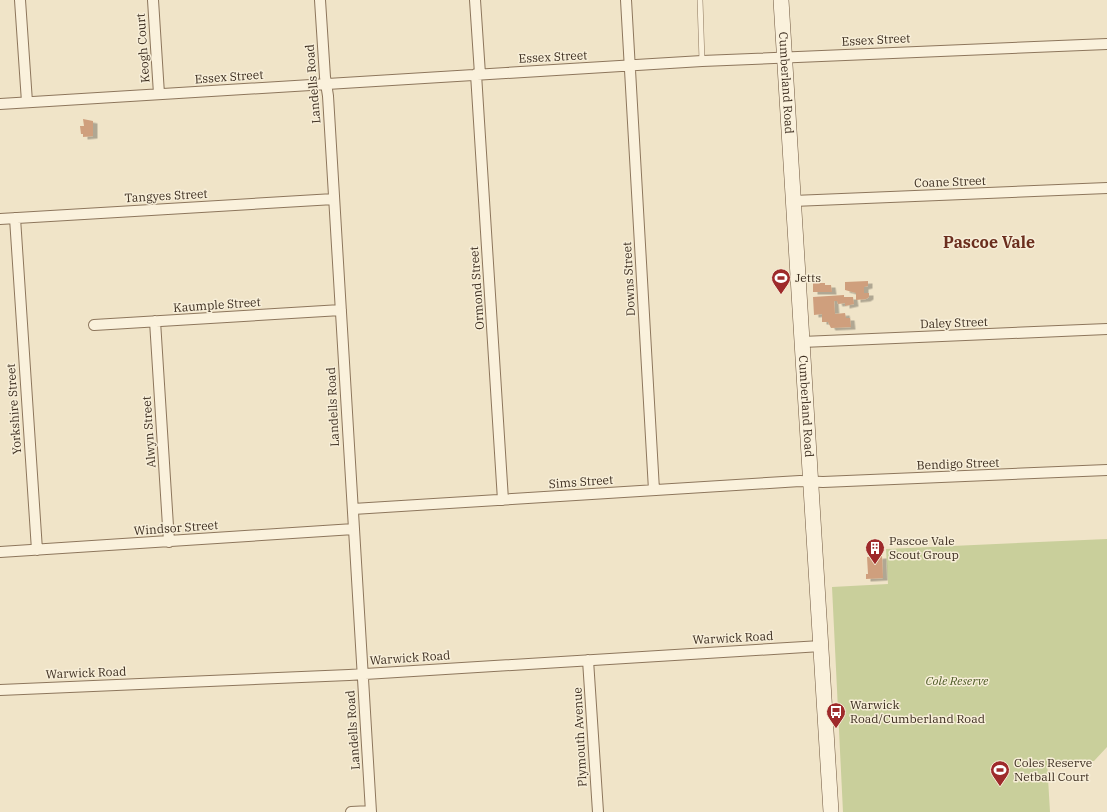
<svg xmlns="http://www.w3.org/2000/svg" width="1107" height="812" viewBox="0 0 1107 812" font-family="'IBM Plex Serif',serif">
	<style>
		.green { fill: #c9cf9b }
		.building { fill: #cf9f7d; filter: url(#shadow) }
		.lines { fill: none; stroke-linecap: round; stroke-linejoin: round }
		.service-casing { stroke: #8d765c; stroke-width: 6 }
		.minor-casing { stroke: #8d765c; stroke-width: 12 }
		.secondary-casing { stroke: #6f573f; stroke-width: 16 }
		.service { stroke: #faf1dc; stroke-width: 5 }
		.minor { stroke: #faf1dc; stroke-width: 10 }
		.secondary { stroke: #faf1dc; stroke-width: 15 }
		.labels { text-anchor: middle; stroke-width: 3; stroke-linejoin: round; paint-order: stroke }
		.street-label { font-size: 12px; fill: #3d2e20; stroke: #f7eed8 }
		.poi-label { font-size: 12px; fill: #3d2e20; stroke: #f7eed8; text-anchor: start }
		.park-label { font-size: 12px; font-style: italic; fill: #4d5a26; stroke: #f7eed8 }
		.district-label { font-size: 16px; font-weight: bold; fill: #6b2e1e; stroke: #f7eed8 }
	</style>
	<defs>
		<filter id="shadow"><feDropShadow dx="4.5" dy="2.5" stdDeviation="0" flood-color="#0004"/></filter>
	</defs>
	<rect width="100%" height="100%" fill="#f0e4c8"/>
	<path class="green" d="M1107 539V747L1094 761H1047L1050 812H843L832 587 888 584 886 549Z"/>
	<path class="building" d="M83 119 93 121V136L83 137V134H81L80 126H84Z
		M868 281V286L864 287V293H869V297L866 299 856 300V293L845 290V282Z
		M813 283H825V285H831L832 292H813Z
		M844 295V297H853L854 304 845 306V303L838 304 837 301H834L835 314 845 313 846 318H850L851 327 831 328 828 322H822V314L814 315 813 297Z
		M882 556 883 578 866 579V574H868L867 557Z"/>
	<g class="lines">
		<g class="service-casing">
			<path id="service" d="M700 0 702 61"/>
		</g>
		<g class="minor-casing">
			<path id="minor" d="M20 0 27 102
				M153 0 159 94
				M320 0 325 77 328 96 371 812
				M475 0 480 74
				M626 0 654 490
				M476 74 503 500
				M0 104 702 61 1107 44
				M793 201 1107 188
				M15 218 37 550
				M0 219 334 199
				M155 321 169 542
				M94 325 341 310
				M802 342 1107 329
				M353 509 800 481 823 482 1107 470
				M0 552 354 529
				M588 660 598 812
				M0 690 349 675 821 646
				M351 812 371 811"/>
		</g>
		<g class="secondary-casing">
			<g id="secondary">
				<path id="s1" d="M781 0 831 812"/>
			</g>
		</g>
		<use href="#service" class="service"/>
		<use href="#minor" class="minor"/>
		<use href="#secondary" class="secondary"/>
	</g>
	<defs>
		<g id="stadium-pin" transform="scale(1)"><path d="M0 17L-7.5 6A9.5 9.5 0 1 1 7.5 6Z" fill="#9e2a2b" stroke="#f7eed8"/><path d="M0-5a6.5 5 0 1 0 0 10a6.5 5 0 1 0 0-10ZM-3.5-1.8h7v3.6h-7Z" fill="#fff"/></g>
		<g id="building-pin" transform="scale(1)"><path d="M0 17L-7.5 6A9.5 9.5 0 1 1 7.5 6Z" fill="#9e2a2b" stroke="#f7eed8"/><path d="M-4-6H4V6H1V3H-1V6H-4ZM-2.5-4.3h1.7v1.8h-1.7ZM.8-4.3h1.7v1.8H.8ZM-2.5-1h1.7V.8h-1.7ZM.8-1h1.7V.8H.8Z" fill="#fff"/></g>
		<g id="bus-pin" transform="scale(1)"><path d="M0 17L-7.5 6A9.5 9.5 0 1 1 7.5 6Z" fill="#9e2a2b" stroke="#f7eed8"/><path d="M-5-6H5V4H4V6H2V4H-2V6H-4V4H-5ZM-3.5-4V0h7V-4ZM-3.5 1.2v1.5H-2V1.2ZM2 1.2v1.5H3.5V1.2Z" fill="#fff"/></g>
	</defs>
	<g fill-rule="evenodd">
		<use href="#stadium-pin" x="781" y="278"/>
		<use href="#building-pin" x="875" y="548"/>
		<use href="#bus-pin" x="836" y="712"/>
		<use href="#stadium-pin" x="1000" y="770"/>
	</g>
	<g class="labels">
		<g class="street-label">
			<text transform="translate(876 40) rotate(-3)" y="4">Essex Street</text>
			<text transform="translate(143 48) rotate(-94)" y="4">Keogh Court</text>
			<text transform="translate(553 57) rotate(-3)" y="4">Essex Street</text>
			<text transform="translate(229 77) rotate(-4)" y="4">Essex Street</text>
			<text dy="4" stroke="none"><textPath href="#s1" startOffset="83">Cumberland Road</textPath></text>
			<text transform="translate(313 84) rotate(-95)" y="4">Landells Road</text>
			<text transform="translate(950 182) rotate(-2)" y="4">Coane Street</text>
			<text transform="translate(166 196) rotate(-3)" y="4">Tangyes Street</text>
			<text transform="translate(629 279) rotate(-93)" y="4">Downs Street</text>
			<text transform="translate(477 288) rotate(-94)" y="4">Ormond Street</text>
			<text transform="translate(217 305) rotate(-4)" y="4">Kaumple Street</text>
			<text transform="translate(954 323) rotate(-2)" y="4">Daley Street</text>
			<text dy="4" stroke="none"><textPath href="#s1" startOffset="407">Cumberland Road</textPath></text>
			<text transform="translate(333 407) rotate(-93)" y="4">Landells Road</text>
			<text transform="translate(14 409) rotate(-94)" y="4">Yorkshire Street</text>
			<text transform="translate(149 432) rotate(-94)" y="4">Alwyn Street</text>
			<text transform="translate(958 464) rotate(-2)" y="4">Bendigo Street</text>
			<text transform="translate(581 482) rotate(-4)" y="4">Sims Street</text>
			<text transform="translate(176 528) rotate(-4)" y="4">Windsor Street</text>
			<text transform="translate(733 638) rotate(-3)" y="4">Warwick Road</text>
			<text transform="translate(410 658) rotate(-4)" y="4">Warwick Road</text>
			<text transform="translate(86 673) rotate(-2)" y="4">Warwick Road</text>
			<text transform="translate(353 730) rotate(-94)" y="4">Landells Road</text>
			<text transform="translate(580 737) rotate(-93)" y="4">Plymouth Avenue</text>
		</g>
		<g class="poi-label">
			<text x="795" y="282">Jetts</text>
			<text x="889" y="545">Pascoe Vale<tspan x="889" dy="14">Scout Group</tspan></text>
			<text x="850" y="709">Warwick<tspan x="850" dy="14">Road/Cumberland Road</tspan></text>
			<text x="1014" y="767">Coles Reserve<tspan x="1014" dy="14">Netball Court</tspan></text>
		</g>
		<g class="park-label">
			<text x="957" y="685">Cole Reserve</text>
		</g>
		<g class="district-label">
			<text x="989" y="248">Pascoe Vale</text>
		</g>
	</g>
</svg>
